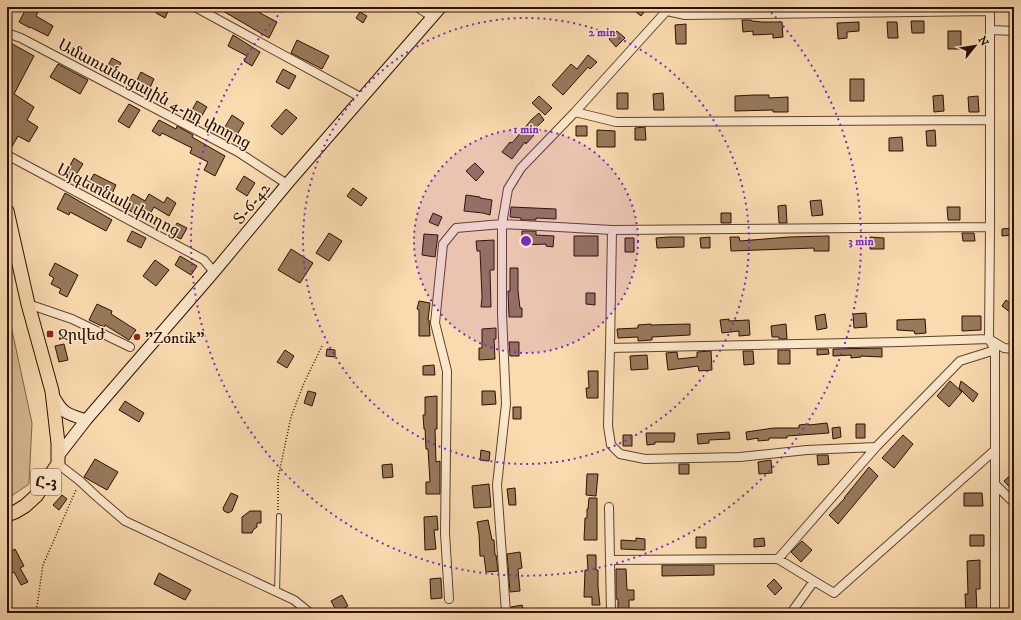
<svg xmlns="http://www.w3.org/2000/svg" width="1021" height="620" viewBox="0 0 1021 620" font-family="'IM FELL DW Pica','Noto Serif Armenian',serif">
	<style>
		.green { fill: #d7b791; stroke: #826349 }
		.building { fill: #97795b; stroke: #2c0f01 }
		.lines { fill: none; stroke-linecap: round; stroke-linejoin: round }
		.lane-casing { stroke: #60422c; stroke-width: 6 }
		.street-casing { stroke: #60422c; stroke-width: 10 }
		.secondary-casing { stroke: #2c0f01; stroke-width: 13 }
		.primary-casing { stroke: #2c0f01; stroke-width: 15 }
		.path { stroke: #2c0f01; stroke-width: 1.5; stroke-dasharray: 1 2; stroke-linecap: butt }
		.lane { stroke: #fce7cb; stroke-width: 4 }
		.street { stroke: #fce7cb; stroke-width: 8 }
		.secondary { stroke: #fce7cb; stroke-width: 11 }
		.primary { stroke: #fadaaf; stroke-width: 13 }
		.ring { fill: none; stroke: #7b2cbf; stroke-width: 2; stroke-dasharray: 2 4 }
		.poi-dot { fill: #8f2418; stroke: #fce7cb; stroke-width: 1.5 }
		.labels { text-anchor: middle; stroke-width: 3; stroke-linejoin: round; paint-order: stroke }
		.shield { fill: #fce7cb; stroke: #6a503e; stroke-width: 1 }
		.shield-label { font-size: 15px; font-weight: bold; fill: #2c0f01 }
		.street-label { font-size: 16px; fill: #2c0f01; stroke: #fce7cb }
		.poi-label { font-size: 16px; fill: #2c0f01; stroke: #fce7cb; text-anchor: start }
		.centre { fill: #7b2cbf; stroke: #fce7cb; stroke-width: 2 }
		.ring-label { font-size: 12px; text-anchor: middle; font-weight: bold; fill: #7b2cbf; stroke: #fce7cb; stroke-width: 3; stroke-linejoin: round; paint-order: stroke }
	</style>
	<rect width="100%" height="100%" fill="#fadaaf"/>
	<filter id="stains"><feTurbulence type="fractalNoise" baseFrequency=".005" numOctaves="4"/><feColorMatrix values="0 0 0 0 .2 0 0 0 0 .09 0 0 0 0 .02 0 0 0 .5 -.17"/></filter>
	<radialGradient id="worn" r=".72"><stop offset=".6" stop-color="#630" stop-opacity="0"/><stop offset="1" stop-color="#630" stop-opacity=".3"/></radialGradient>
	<path class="green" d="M7 307 32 423 29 484 7 499Z"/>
	<path class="building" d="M27 7H33L39 10 36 16 53 26 48 36 30 27V28L19 22Z
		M159 7H170L165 18 156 13Z
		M216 7H252L260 12V13L277 22 269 38Z
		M630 7H648L641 16Z
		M360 12 367 16 363 23 356 18Z
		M742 20H751L752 21 762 22H782L783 37 773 38V34L753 35V31L743 32Z
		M911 21H924V33H912Z
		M859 22V31L847 32V38L838 39 837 23Z
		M887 22H897L898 38H888Z
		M686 24V44H676L675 25Z
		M617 31 625 38 616 47 609 39Z
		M948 31H961V49H948Z
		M233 35 260 52 252 66 244 61 247 56 228 46Z
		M297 40 329 56 322 69 291 53Z
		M7 41 34 56 14 94 34 107 27 120 38 127 29 142 18 136 10 150H7Z
		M588 55 597 62 590 69 588 67 563 95 552 85 571 64 577 69Z
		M112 58 121 63 114 76 105 71Z
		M58 64 88 80 80 94 50 77Z
		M283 69 296 76 289 89 276 82Z
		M141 72 154 79 148 92 135 84Z
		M850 79H864V101H850Z
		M617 93H628V109H617Z
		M663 93 664 110H654L653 94Z
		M754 95H769V98L788 97V112H773V110L735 111V96Z
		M943 95 944 111 934 112 933 96Z
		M539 96 552 108 545 115 532 103Z
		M978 96 979 112H969L968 97Z
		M197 101 207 107 197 124 187 119Z
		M129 104 140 110 129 128 118 121Z
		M286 109 297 118 282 135 271 126Z
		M539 113 544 120 531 132 534 135 526 144 525 142 512 159 502 152 510 142 512 143 532 119Z
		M232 115 244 123 234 140 222 132Z
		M159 120 176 129 177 126 193 135 192 137 225 156 215 176 204 170 208 162 190 153 192 148 162 133 160 136 152 131Z
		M576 126H587V136H576Z
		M645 127 646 140H635V128Z
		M597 130 615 131V147H597Z
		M935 130 936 146H927L926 131Z
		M902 137 903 151H889V138Z
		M74 158 83 164 74 178 66 173Z
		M475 163 484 172 476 181 466 171Z
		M94 174 116 185 110 198 94 190 93 192 86 188Z
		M244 176 255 183 247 196 236 189Z
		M353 188 367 198 361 206 347 196Z
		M65 193 112 220 106 231 70 212 69 215 57 209Z
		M133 194 145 201 149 194 164 203 167 197 176 203 169 216 154 207 146 221 124 207Z
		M466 195 480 197V198L492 200 490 215 483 213 464 211Z
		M821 200 823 215 812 216 810 201Z
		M786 205 787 223H779L778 206Z
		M511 207 556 209V219L536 218V220H521V218L510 217Z
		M947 207H960V220H948Z
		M433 213 442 217 438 226 429 222Z
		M721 213H731V223H721Z
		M177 223 187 228 181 239 171 234Z
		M1012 228 1013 235 1002 236V229Z
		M132 231 146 238 141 248 127 241Z
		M522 231H536V235L554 236 553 247 546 246V244L522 245Z
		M329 233 342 241 329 261 316 253Z
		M962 233H974L975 241H963Z
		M424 234 438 235 435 257 422 255Z
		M574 236H598V256H574Z
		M829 236V251H814V248L731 251 730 237H739L740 241 789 237Z
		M669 237H684V247L657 248 656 238Z
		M710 237V248H701L700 238Z
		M870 237 884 238V249H870Z
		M625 238H634V252H625Z
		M494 240V270H490L491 307H481L482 297 480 251H477L476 241Z
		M291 249 313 263 300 283 278 270Z
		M180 256 197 266 191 275 175 265Z
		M155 260 169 270 156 286 143 276Z
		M55 263 78 275 67 297 59 293 61 289 51 284 54 278 49 275Z
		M510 268H518V291L520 308H522V317H509L508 291H510Z
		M586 293H595V305L586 304Z
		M1006 300 1014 306V308L1011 313 1002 306Z
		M419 301 430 303 428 320H429L430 336H419V310L417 309Z
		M97 304 112 311 111 314 136 330 129 340 105 325 104 327 89 320Z
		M866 313 867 327 854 328 853 314Z
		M825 314 827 328 817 330 815 316Z
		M962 316H981V330L962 331Z
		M729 319V321L749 320 750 335 739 336V331L722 333 720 320Z
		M925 319 926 333 915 334 914 331 897 330V320Z
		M651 324V325L690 324V335L652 337V340L638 341V337L618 338 617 329 638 328V325Z
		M786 324 787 339H779V337H772L771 326Z
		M496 328V339H494L495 359 479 360V348H482V329Z
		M509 342H519V356H510Z
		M64 344 68 360 59 362 55 346Z
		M882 348V357L861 356V357L851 358V355L833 356V349Z
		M327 349 335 350V357L326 356Z
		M817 349H828L829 354 817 355Z
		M285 350 294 356 287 368 277 362Z
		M778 350H790V364H778Z
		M711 351 712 370 699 371 698 366 668 370 666 353 677 352 678 359 697 357V352Z
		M743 351H753L754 364 744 365Z
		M647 355 648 369 631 370 630 356Z
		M434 365 435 375H423V366Z
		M588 371H598V398H587L586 388H589Z
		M950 381 962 392 949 407 937 396Z
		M961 381 978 394 973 402 959 388Z
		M308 391 316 393 312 406 304 403Z
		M482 391H495L496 404 482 405Z
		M437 396V429H435L436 462 440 461V494H426V482H430L428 449H426L425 429H424L423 415H425V397Z
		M125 401 144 413 139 422 119 410Z
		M513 407H521V419H513Z
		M827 423 829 433 787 436V438H769V440L758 441V438L747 440 746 432 774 428H799V425L809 424V425Z
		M856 424H865V438H856Z
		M840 427 841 437 833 439 832 428Z
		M729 432 730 439 709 440V443L698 444 697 434Z
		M646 433H675L674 442H655V444L647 445Z
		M623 435H632V446H623Z
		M903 435 913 444 894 468 882 458Z
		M481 450 490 452 489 461 480 460Z
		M817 455H828L829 464 818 465Z
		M95 459 118 472 107 490 84 477Z
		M771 460 772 473 759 474 758 462Z
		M392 464 393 477 383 478 382 465Z
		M679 464H689V474H679Z
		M869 467 878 476 838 524 829 515 845 498H844Z
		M1014 472V492L1004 481Z
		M587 474H598L596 496 586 495Z
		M489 484 491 507 474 508 472 486Z
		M515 488 516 505H509L507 489Z
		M231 493 238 496 232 511 228 513 224 511 223 508Z
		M964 493H982L983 506H964Z
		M62 495 67 499 59 510 53 505Z
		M589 498H597V540H584L585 518H587V509H588Z
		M250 511H261V523H257V527L253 530 252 533H242V517Z
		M437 516 438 530H434L436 549 425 550 424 517Z
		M488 520 492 540H494L495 555H496L498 571 486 572 484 556H480L479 534 477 522Z
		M970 535H984V546H970Z
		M696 537H706V548H696Z
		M636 538 645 539V550L621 549V540L636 541Z
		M764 538 765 546 754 547V539Z
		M802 541 812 550 801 562 791 552Z
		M15 549 24 566 20 568 28 582 21 585 14 572 7 576V554Z
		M520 552 522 568 518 569 520 591 510 592 507 554Z
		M587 555H596V570H598V587L600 605H592V597H584L585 570H588Z
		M980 560V589H976L977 613H966L965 594H968L967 561Z
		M662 565H714V575L662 576Z
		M616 569H626L627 590H634V600H629V613H618V599H616Z
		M159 573 191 590 185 600 154 584Z
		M441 578 442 598 431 599 430 579Z
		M774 579 782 588 775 595 767 586Z
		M342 595 348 606 337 612 331 601Z
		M522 605 524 613H511V607Z"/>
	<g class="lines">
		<g class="lane-casing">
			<path id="lane" d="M277 592 279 516"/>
		</g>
		<g class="street-casing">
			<path id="street" d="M195 7 362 98
				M417 7 433 17
				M990 7V227L989 339 995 350V613
				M667 11 685 15 990 11
				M991 30 1014 31
				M7 33 21 38 238 152 287 184
				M575 112 616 122 989 120
				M7 155 204 260 214 272
				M612 230 610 348 900 342 989 339 1004 348 1014 349
				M28 304 72 319 130 347
				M610 348 608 426 611 445 620 454 645 459 740 457 807 450 876 447
				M58 464 80 481 96 496 125 521 294 600 310 613
				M995 484 1014 503
				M609 507 611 613
				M778 559 876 447 960 361 995 350
				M610 560 778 559 814 581 791 613
				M814 581 834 593 995 450
				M449 599 445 533 447 371 435 323 443 244 456 228 502 224 612 230 990 227
				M506 613 497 485 506 404 502 314V224L508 189 521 168 575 112 670 7"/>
		</g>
		<g class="secondary-casing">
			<path id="secondary" d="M53 395C63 414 67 414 86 420
				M58 456 86 420 214 272 287 184 441 7"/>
		</g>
		<g class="primary-casing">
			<path id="primary" d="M7 211 28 304 52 391 58 443V464L36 496 25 506 15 512 7 515"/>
		</g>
		<path class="path" d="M278 510V478L291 417 304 383 322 346
			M36 613 43 565 76 490"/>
		<use href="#lane" class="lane"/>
		<use href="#street" class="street"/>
		<use href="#secondary" class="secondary"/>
		<use href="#primary" class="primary"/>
	</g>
	<circle cx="526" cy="241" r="112" fill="#7b2cbf" fill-opacity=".12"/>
	<g class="ring">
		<circle cx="526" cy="241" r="112"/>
		<circle cx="526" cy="241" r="223"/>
		<path d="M767 8A335 335 0 1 1 285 8"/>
	</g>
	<g class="poi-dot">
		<rect x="46" y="330" width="8" height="8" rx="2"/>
		<circle cx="137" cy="337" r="4"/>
	</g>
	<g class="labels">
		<rect class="shield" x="31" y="469" width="30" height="26" rx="3"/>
		<g class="shield-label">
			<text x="46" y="487">Հ-3</text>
		</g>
		<g class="street-label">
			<text transform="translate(155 93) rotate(28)" y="6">Ամառանոցային 4-րդ փողոց</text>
			<text transform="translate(119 199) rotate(28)" y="6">Այգետնակ փողոց</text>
			<text transform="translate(251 203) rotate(-51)" y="6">Տ-6-42</text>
		</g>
		<g class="poi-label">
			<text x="58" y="340">Ջրվեժ</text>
			<text x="145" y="343">"Zontik"</text>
		</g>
	</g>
	<circle cx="526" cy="241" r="6" class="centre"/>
	<g class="ring-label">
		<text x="602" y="36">2 min</text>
		<text x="526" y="133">1 min</text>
		<text x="861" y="245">3 min</text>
	</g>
	<rect width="1021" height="620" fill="none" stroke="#fadaaf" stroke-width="24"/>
	<rect x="8" y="8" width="1005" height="604" fill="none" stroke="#2c0f01" stroke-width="2"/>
	<rect x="12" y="12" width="997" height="596" fill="none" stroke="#2c0f01"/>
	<g transform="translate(975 46) rotate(60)" stroke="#fce7cb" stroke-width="3" paint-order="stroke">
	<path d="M0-3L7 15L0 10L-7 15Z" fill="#2c0f01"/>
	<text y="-6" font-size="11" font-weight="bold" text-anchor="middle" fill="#2c0f01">N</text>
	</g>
	<rect width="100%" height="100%" filter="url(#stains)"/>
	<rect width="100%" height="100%" fill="url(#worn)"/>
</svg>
